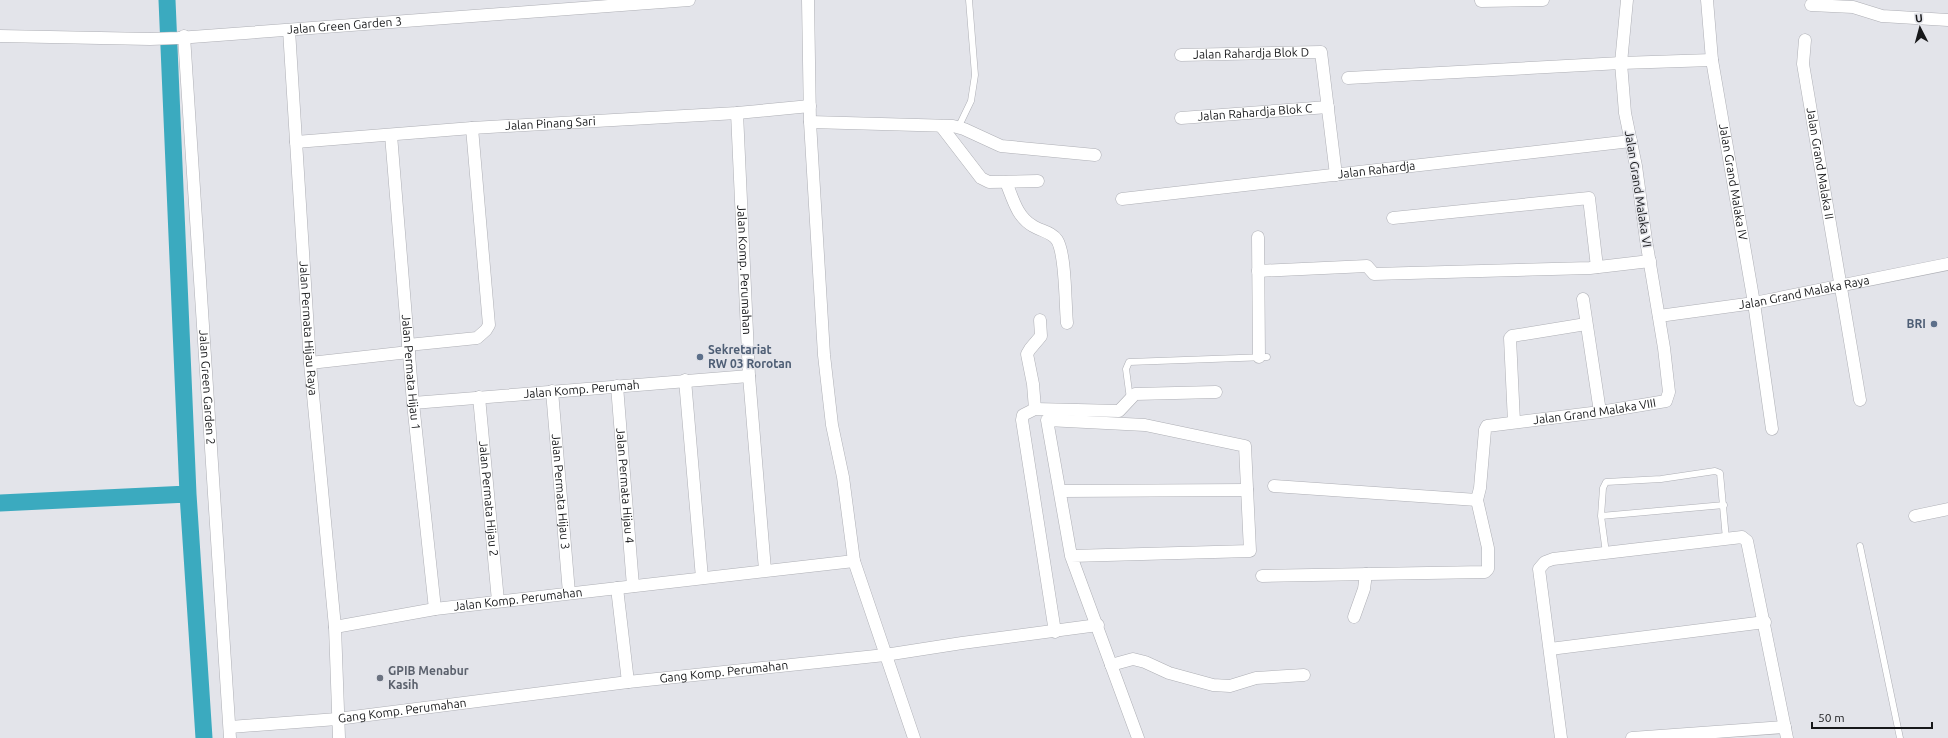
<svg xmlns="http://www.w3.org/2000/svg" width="1948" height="738" viewBox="0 0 1948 738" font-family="Ubuntu,sans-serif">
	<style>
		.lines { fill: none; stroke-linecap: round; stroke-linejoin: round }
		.canal { stroke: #3baabf; stroke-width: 17 }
		.lane-casing { stroke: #aeafb5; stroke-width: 7 }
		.street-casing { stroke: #aeafb5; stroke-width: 13 }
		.lane { stroke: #fff; stroke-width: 6 }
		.street { stroke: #fff; stroke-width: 12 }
		.service-dot { fill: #5c6f8a; stroke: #e3e4ea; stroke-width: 1.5 }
		.worship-dot { fill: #6b7280; stroke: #e3e4ea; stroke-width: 1.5 }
		.labels { text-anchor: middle; stroke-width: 3; stroke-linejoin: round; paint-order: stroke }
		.street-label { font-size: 12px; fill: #17181a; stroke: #e3e4ea }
		.service-label { font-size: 12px; font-weight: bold; fill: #4e5e75; stroke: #e3e4ea; text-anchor: end }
		.worship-label { font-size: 12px; font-weight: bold; fill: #5b616d; stroke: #e3e4ea; text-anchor: start }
	</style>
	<rect width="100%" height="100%" fill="#e3e4ea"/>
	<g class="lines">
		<path class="canal" d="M188 494 204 738
			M0 503 188 494 167 0"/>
		<g class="lane-casing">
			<path id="lane" d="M958 128 971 101 975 75 969 0
				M1130 399 1126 369 1129 362 1267 357
				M1601 516 1603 488 1606 482 1661 479 1715 471 1720 473 1726 539
				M1860 546 1900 738
				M1606 553 1601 516 1724 505"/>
		</g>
		<g class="street-casing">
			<g id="street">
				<path d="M808 0 810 122 824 355 832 425 843 477 854 561 914 738"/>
				<path id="s1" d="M1707 0 1712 60 1754 303 1772 429"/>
				<path d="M1481 1 1543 0"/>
				<path d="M1811 5 1853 7 1882 16 1948 20"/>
				<path id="s2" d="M289 30 310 363 335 627 339 738"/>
				<path id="s3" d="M0 36 150 39 178 38 689 0"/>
				<path id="s4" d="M184 36 230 738"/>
				<path id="s5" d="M1805 40 1803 64 1860 400"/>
				<path id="s6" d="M1181 55 1321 52 1336 175"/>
				<path d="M1348 78 1621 63 1712 60"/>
				<path id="s7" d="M737 113 749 376 765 570"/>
				<path id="s8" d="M1181 118 1328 107"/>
				<path d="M810 122 953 126 964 129 1001 146 1095 155"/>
				<path d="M941 126 981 178 989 182 1038 181"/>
				<path id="s9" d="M391 135 413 403 435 609"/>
				<path id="s10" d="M296 142 472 128 737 113 810 106"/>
				<path d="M1006 182C1013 199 1017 217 1033 226 1041 231 1052 232 1057 240 1066 254 1065 304 1067 323"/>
				<path id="s11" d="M1122 199 1631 141"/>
				<path d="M1393 218 1589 198 1597 267"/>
				<path d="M1258 237 1259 357"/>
				<path d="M1258 271 1367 266 1374 274 1590 268 1650 261"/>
				<path d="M1583 299 1600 412"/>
				<path id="s12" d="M1659 316 1754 303 1948 264"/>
				<path d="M408 345 477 338 486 330 489 325 472 128"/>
				<path d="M310 363 409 352"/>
				<path d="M685 380 702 578"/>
				<path id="s13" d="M617 386 633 586"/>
				<path id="s14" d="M552 391 569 593"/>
				<path id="s15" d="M479 397 498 601"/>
				<path id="s16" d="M413 403 749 376"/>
				<path d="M1035 409 1033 384 1027 354 1030 349 1041 336 1040 320"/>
				<path d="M1514 422 1510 338 1512 336 1586 324"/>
				<path id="s17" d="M1274 486 1477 500 1480 488 1485 430 1487 426 1600 412 1666 401 1669 392 1664 348 1646 240 1636 166 1625 113 1621 63 1627 0"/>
				<path d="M1061 491 1247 490"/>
				<path d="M1915 516 1948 509"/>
				<path d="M1071 556 1250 551 1245 446 1145 425 1047 420 1071 556 1138 738"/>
				<path d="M1262 576 1485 572 1488 569V548L1477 500"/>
				<path d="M617 588 628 682"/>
				<path d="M1354 617 1364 589 1366 574"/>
				<path id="s18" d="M335 627 435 609 854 561"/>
				<path d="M1055 632 1022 420 1023 415 1035 409 1119 411 1135 394 1216 392"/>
				<path d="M1550 649 1765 622"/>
				<path d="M1111 665 1133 659 1145 662 1169 673 1213 685 1230 686 1256 678 1304 675"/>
				<path id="s19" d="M230 727 337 719 628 682 885 655 962 643 1098 625"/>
				<path d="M1561 738 1539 569 1545 562 1553 559 1742 537 1747 541 1787 738"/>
				<path d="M1632 738 1785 727"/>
			</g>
		</g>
		<use href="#lane" class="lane"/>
		<use href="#street" class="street"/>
	</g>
	<g class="service-dot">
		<circle cx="1934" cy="324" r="4"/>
		<circle cx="700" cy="357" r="4"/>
	</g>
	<circle class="worship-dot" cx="380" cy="678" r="4"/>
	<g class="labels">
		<g class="street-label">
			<text dy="4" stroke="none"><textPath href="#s3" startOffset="345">Jalan Green Garden 3</textPath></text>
			<text dy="4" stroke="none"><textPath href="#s6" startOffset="70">Jalan Rahardja Blok D</textPath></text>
			<text dy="4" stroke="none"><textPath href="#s8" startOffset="74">Jalan Rahardja Blok C</textPath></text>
			<text dy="4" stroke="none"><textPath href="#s10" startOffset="255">Jalan Pinang Sari</textPath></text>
			<text dy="4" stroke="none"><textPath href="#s5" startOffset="125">Jalan Grand Malaka II</textPath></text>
			<text dy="4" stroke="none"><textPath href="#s11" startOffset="256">Jalan Rahardja</textPath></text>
			<text dy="4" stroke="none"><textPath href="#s1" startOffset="184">Jalan Grand Malaka IV</textPath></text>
			<text transform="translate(1638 189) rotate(81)" y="4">Jalan Grand Malaka VI</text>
			<text dy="4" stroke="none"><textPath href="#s7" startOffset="157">Jalan Komp. Perumahan</textPath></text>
			<text dy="4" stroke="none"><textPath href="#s12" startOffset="147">Jalan Grand Malaka Raya</textPath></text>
			<text dy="4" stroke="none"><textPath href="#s2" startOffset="299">Jalan Permata Hijau Raya</textPath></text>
			<text dy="4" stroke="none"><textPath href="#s9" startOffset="238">Jalan Permata Hijau 1</textPath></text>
			<text dy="4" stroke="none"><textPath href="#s4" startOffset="352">Jalan Green Garden 2</textPath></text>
			<text dy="4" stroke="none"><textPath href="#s16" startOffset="169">Jalan Komp. Perumah</textPath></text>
			<text dy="4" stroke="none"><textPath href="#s17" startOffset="387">Jalan Grand Malaka VIII</textPath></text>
			<text dy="4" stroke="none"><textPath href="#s13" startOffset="100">Jalan Permata Hijau 4</textPath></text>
			<text dy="4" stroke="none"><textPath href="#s14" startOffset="101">Jalan Permata Hijau 3</textPath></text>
			<text dy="4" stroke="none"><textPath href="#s15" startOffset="102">Jalan Permata Hijau 2</textPath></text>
			<text dy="4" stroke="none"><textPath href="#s18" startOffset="185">Jalan Komp. Perumahan</textPath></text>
			<text dy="4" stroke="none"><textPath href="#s19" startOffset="497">Gang Komp. Perumahan</textPath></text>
			<text dy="4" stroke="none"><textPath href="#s19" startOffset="173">Gang Komp. Perumahan</textPath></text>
		</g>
		<g class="service-label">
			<text x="1926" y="328">BRI</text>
			<text x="708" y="354" text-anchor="start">Sekretariat<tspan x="708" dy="14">RW 03 Rorotan</tspan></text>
		</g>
		<g class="worship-label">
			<text x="388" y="675">GPIB Menabur<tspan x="388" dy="14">Kasih</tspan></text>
		</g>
	</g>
	<g transform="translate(1920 28) rotate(354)" stroke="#e3e4ea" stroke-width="3" paint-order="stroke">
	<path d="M0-3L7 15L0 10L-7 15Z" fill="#17181a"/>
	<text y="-6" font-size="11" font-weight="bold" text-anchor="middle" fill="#17181a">U</text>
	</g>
	<path d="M1812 722v6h120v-6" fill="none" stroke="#17181a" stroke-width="2"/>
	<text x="1818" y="722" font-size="12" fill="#17181a" stroke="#e3e4ea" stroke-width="3" paint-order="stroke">50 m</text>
</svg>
